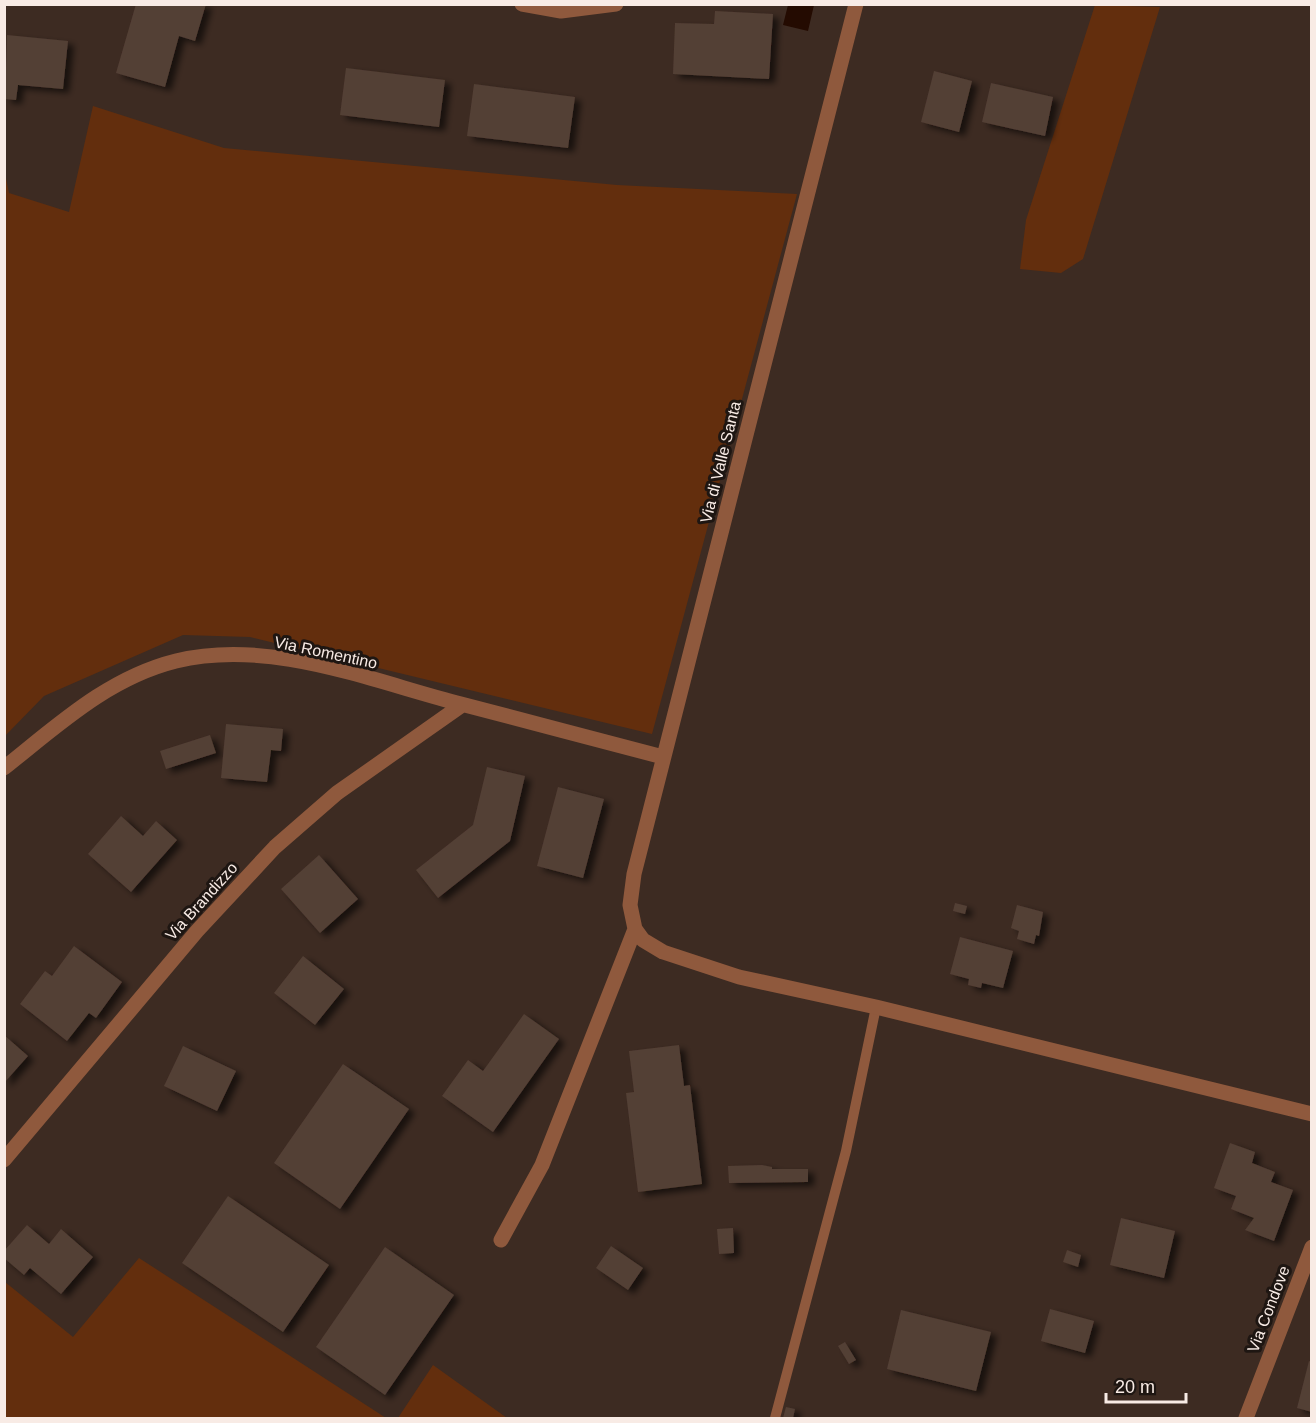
<svg xmlns="http://www.w3.org/2000/svg" width="1316" height="1423" viewBox="0 0 1316 1423" font-family="Arial,sans-serif">
	<style>
		.green { fill: #632e0d }
		.water { fill: #240b01 }
		.building { fill: #533f35; filter: url(#shadow) }
		.lines { fill: none; stroke-linecap: round; stroke-linejoin: round }
		.service { stroke: #8f593d; stroke-width: 10 }
		.minor { stroke: #8f593d; stroke-width: 15 }
		.tertiary { stroke: #8f593d; stroke-width: 15 }
		.labels { text-anchor: middle; stroke-width: 6; stroke-linejoin: round; paint-order: stroke }
		.street-label { font-size: 16px; fill: #f8ebe5; stroke: #1e1612 }
	</style>
	<defs>
		<filter id="shadow"><feDropShadow dx="6" dy="4" stdDeviation="3" flood-color="#0009"/></filter>
	</defs>
	<rect width="100%" height="100%" fill="#3d2b22"/>
	<path class="green" d="M1095 5 1160 7 1083 259 1061 273 1020 269 1026 220Z
		M93 106 224 148 617 185 797 194 652 734 250 637 183 635 44 696 5 736V173L9 193 69 212Z
		M139 1258 386 1418H5V1282L73 1337Z
		M433 1365 507 1418H398Z"/>
	<path class="water" d="M788 5H814L808 31 783 25Z"/>
	<path class="building" d="M136 4H206L195 41 179 36 165 87 116 73Z
		M715 11 773 14 769 79 673 74 675 23 714 24Z
		M7 35 68 41 63 89 18 85 16 100 5 99Z
		M346 68 445 80 439 127 340 115Z
		M934 71 972 81 959 132 921 122Z
		M991 83 1053 97 1045 136 982 122Z
		M474 84 575 97 568 148 467 136Z
		M226 724 283 729 281 751 271 750 267 782 221 778Z
		M210 735 216 753 166 769 160 751Z
		M487 767 525 776 510 841 438 898 416 870 473 825Z
		M558 787 604 799 583 878 537 866Z
		M121 816 143 836 156 821 177 840 131 892 88 854Z
		M319 855 358 899 320 933 281 889Z
		M955 903 967 906 965 914 953 911Z
		M1017 905 1043 912 1039 936 1036 935 1034 944 1017 939 1019 931 1011 928Z
		M960 937 1013 951 1003 988 982 983 981 988 968 985 969 979 950 974Z
		M74 946 122 982 96 1018 89 1013 67 1041 20 1004 45 971 52 976Z
		M303 956 344 989 315 1025 274 993Z
		M524 1014 559 1039 493 1132 442 1096 468 1060 483 1071Z
		M4 1035 28 1056 4 1083Z
		M679 1045 684 1086 690 1085 702 1184 638 1192 626 1093 634 1092 629 1051Z
		M183 1046 236 1071 217 1111 164 1086Z
		M343 1064 409 1109 340 1209 274 1163Z
		M1230 1143 1255 1152 1252 1163 1275 1172 1271 1182 1293 1190 1274 1241 1245 1230 1254 1218 1231 1209 1236 1196 1214 1188Z
		M762 1165 772 1167V1169H808V1182L729 1183 728 1166Z
		M228 1196 329 1265 283 1332 182 1263Z
		M1121 1218 1175 1231 1164 1278 1110 1265Z
		M27 1225 49 1244 61 1229 93 1257 61 1294 30 1268 24 1275 4 1258V1251Z
		M733 1228 734 1253 719 1254 717 1229Z
		M611 1246 643 1268 628 1290 596 1268Z
		M385 1247 454 1295 385 1395 316 1347Z
		M1067 1250 1081 1255 1078 1267 1063 1262Z
		M1050 1309 1094 1321 1085 1353 1041 1341Z
		M901 1310 991 1332 976 1391 887 1369Z
		M845 1342 856 1360 849 1364 838 1346Z
		M1309 1361 1312 1362V1412L1297 1408Z
		M786 1407 795 1409 793 1418H783Z"/>
	<g class="lines">
		<path class="service" d="M775 1418 846 1151 876 1007"/>
		<path class="minor" d="M856 4 634 874 630 905 635 929 643 940 663 952 739 977 876 1007 1312 1114
			M4 768C58 725 108 678 176 661 270 638 371 681 461 704 528 722 596 739 663 757
			M4 1160 197 931 275 847 337 793 462 705
			M501 1240 542 1165 635 929
			M1246 1418 1312 1247"/>
		<path class="tertiary" d="M522 4 561 11 616 4"/>
	</g>
	<g class="labels">
		<g class="street-label">
			<text transform="translate(720 462) rotate(-76)" y="6">Via di Valle Santa</text>
			<text transform="translate(326 652) rotate(12)" y="6">Via Romentino</text>
			<text transform="translate(201 901) rotate(-48)" y="6">Via Brandizzo</text>
			<text transform="translate(1268 1309) rotate(-69)" y="6">Via Condove</text>
		</g>
	</g>
	<rect width="1316" height="1423" fill="none" stroke="#f8ebe5" stroke-width="12"/>
	<path d="M1106 1393v9h80v-9" fill="none" stroke="#f8ebe5" stroke-width="3"/>
	<text x="1115" y="1393" font-size="18" fill="#f8ebe5" stroke="#1e1612" stroke-width="4.5" paint-order="stroke">20 m</text>
</svg>
